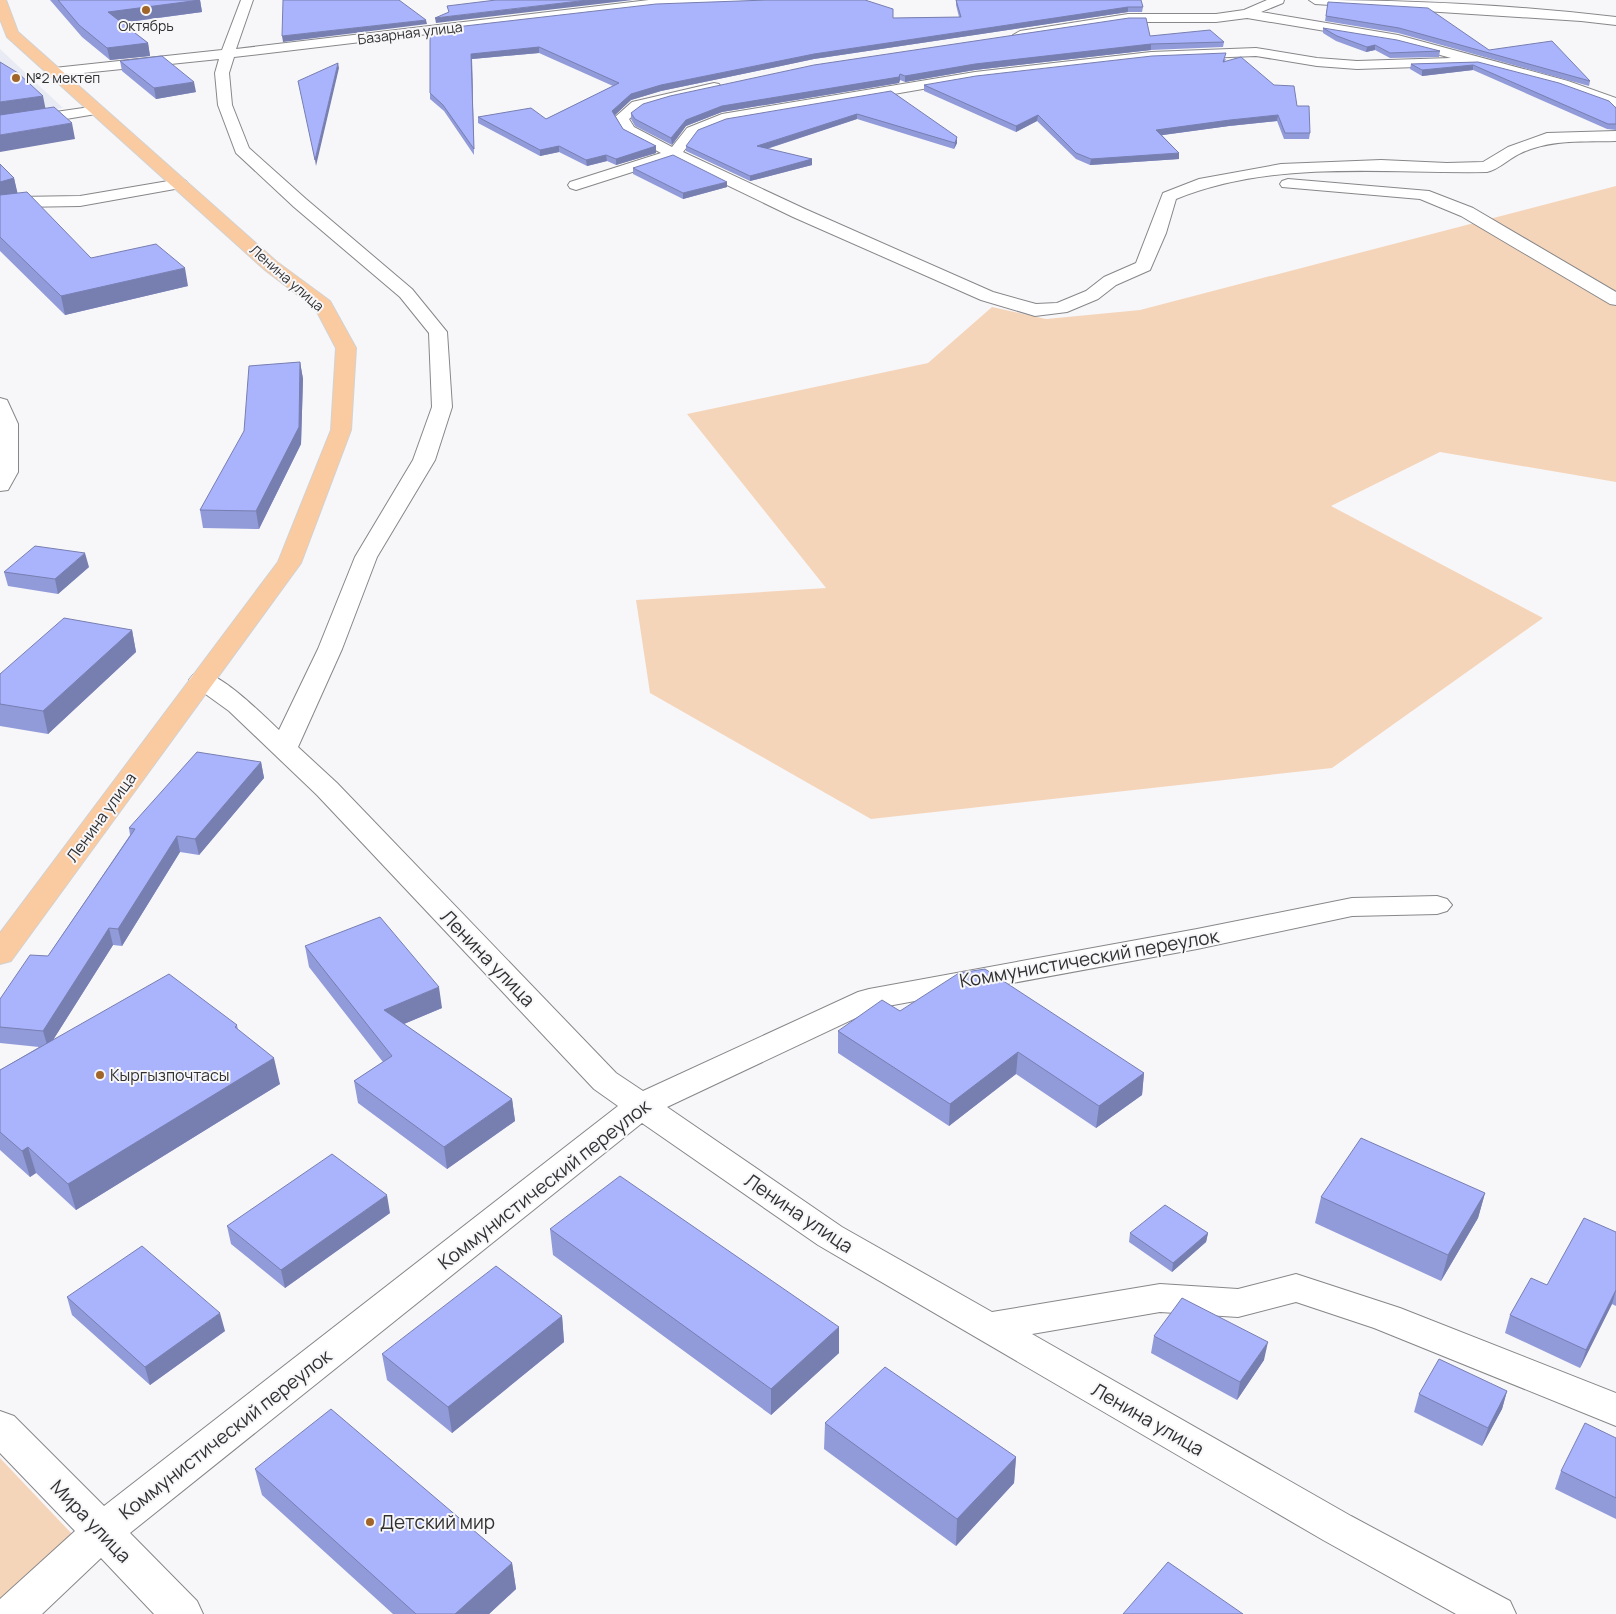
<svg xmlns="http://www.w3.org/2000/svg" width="1616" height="1614" viewBox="0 0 1616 1614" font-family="Manrope,sans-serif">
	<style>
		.built { fill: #e8eaf4 }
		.green { fill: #f5d5ba }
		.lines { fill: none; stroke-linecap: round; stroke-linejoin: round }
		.minor-casing { stroke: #87878a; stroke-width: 2 }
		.major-casing { stroke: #d2d2d2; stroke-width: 2 }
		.minor { fill: #fff; fill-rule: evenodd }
		.major { fill: #facaa0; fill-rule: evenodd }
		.wall { fill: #929bd9 }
		.shaded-wall { fill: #777eb0 }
		.building { fill: #aab4fc; stroke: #777eb0 }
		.poi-dot { fill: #a16429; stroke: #f7f7fa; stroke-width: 2 }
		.labels { text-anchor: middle; stroke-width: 4; stroke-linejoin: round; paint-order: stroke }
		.far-poi-label { font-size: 14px; fill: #313132; stroke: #f7f7fa }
		.far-street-label { font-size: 14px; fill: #313132; stroke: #f7f7fa }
		.street-label { font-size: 16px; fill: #313132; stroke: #f7f7fa }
		.poi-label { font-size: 16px; fill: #313132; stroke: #f7f7fa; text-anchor: start }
		.near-street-label { font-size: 19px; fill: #313132; stroke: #f7f7fa }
		.near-poi-label { font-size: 19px; fill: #313132; stroke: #f7f7fa; text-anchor: start }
	</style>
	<rect width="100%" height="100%" fill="#f7f7fa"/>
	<path class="built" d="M0 49 63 108 0 118Z"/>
	<path class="green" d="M1616 186V482L1440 452 1331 506 1543 618 1332 768 871 819 650 693 636 600 826 588 687 414 928 363 992 307 1046 319 1140 310Z
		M0 1458 72 1534 0 1601Z"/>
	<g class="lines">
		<g class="minor-casing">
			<path id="minor" d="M241 0H253L236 49 649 0H772L766 4 656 7 234 57 229 73 232 105 249 148 306 199 412 289 447 332 452 407 435 460 377 557 342 649 298 747 337 783 616 1073 643 1091 858 992 869 989 1197 929 1352 898 1437 896 1447 899 1452 905 1447 911 1437 914 1352 916 1197 949 877 1008 667 1107 842 1227 992 1312 1160 1284 1238 1289 1296 1274 1400 1308 1616 1393V1426L1374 1328 1296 1302 1238 1317 1160 1312 1032 1334 1351 1516 1510 1601 1516 1614H1456L1323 1540 818 1245 642 1123 130 1533 197 1601 203 1614H154L101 1558 42 1614H0V1599L75 1531 0 1453V1411L14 1416 104 1506 618 1106 594 1089 317 795 229 711 193 685 189 680 193 675C199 673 203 672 208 674 228 680 264 716 279 730L318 649 355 557 413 460 432 407 429 333 400 297 294 207 236 153 218 105 215 73 219 59 54 76 49 75 47 72 49 69 54 68 222 50Z
				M1267 0H1284L1283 3 1261 12 1398 35 1568 81 1616 98V107L1558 87 1477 65 1357 69 1317 66 1256 56 1151 60 975 80 726 123 697 134 683 152 805 209 993 292 1036 304 1057 303 1086 291 1104 277 1136 263 1163 193 1199 179 1281 164 1381 160 1447 163 1483 162 1508 147 1547 133 1616 131V141C1583 142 1551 139 1521 153 1509 158 1500 169 1487 172 1383 174 1275 159 1176 199L1166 233 1150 270 1116 285 1098 299 1067 312 1035 316 981 300 793 217 673 159 576 190 570 188 568 185 570 182 661 153 624 133 614 118 632 102 714 83 719 84 721 87 719 90 642 108 629 119 634 127 672 147 687 128 722 114 975 72 1151 52 1256 48 1317 58 1357 61 1451 58 1397 43 1247 18 1216 22H1128L1020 39 1013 35 1020 31 1128 14H1216L1244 10Z
				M1309 0C1411 0 1514 5 1616 17V25L1581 21 1315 4Z
				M97 106 102 107 104 110 102 113 0 130V120Z
				M180 179 186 181 188 184 186 187 80 206 17 207 0 211V201L17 197 80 196Z
				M1288 179 1429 191 1473 208 1616 292V305L1610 304 1461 216 1420 199 1282 187 1280 184 1282 181Z
				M0 398 7 400 18 424V472L8 490 0 491Z"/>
		</g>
		<g class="major-casing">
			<path id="major" d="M0 0H6L18 32 277 262 330 301 356 348 351 430 301 563 11 961 0 964V933L278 562 331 430 336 348 315 308 265 270 7 37 0 19Z"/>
		</g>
		<use href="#minor" class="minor"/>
		<use href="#major" class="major"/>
	</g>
	<path class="wall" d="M50 0H200L202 12 122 23 148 43 150 56 110 60 82 37Z
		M956 0 1143 7 1142 12H1128L814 59 661 91 631 100 615 115 623 129 656 146V153L616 165 607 161 587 166 559 152 540 156 478 123V117L546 119 613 86 539 53 472 59 474 155 444 111 430 99V30L766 1 893 18 959 17 956 5Z
		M1328 2 1590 81 1589 86 1398 33 1325 21Z
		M1323 28 1440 51 1439 57 1390 58 1375 50 1366 52 1336 41 1323 33Z
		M1150 36 1224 42 1223 47 1151 50 975 70 905 82 900 80 899 83 722 112 686 126 672 145 635 126 631 119V113Z
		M1226 59 1225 61 1297 106 1310 133 1309 139H1284L1277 121 1229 126 1162 135 1179 153V159L1090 165 1076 159 1037 121 1016 132 924 91V85Z
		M120 61 196 92 156 99 122 71Z
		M1478 62 1616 108V130L1607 129 1473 70 1422 76 1410 69 1411 64Z
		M891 91 957 143 954 149 857 119 767 149 812 159V165L750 181 686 151V146Z
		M0 164 14 178 17 193 91 258 188 286 65 315 0 251Z
		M633 168 727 187 683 199 633 174Z
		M300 362 303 379 301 444 259 529 203 528 200 510Z
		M89 567 58 594 8 586 4 572Z
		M132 630 136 652 48 734 0 726V674Z
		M261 762 264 778 199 855 180 852 122 946 113 945 53 1040 237 1025 238 1030 280 1084 76 1210 36 1173 30 1177 0 1150V1070L39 1047 0 1043V999L48 956 130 835 129 828Z
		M305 946 442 1008 404 1024 512 1099 515 1121 447 1169 358 1103 354 1081 383 1062 309 967Z
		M900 1011 1144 1073 1142 1095 1096 1128 1016 1074 949 1126 838 1053V1031Z
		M1485 1193 1478 1218 1441 1281 1315 1223 1321 1197Z
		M390 1213 285 1288 231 1244 227 1226Z
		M550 1229 839 1327V1353L771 1415 553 1255Z
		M1616 1232V1306L1612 1304 1580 1368 1505 1333 1510 1315 1547 1285Z
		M1130 1233H1208L1206 1242 1172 1272 1129 1242Z
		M67 1297 225 1331 150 1385 72 1315Z
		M562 1316 564 1342 452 1433 387 1380 382 1354Z
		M1154 1336 1264 1360 1237 1400 1151 1353Z
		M1507 1391 1502 1409 1482 1446 1414 1412 1419 1394Z
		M825 1423 1016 1457 1014 1483 956 1546 824 1449Z
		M1616 1438V1519L1555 1489 1561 1471Z
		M255 1469 512 1563 516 1589 489 1614H393L262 1495Z"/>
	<path class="shaded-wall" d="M200 0 202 12 111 24 108 12Z
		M588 0H633L436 23 435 18Z
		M1128 7V12L814 59 661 91 631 100 613 117 612 111 631 94 661 85 814 54Z
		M426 20 427 24 283 42 282 36Z
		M148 43 150 56 110 60 107 48Z
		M1151 44V50L975 70 905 82V76L975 64Z
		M1375 45V50L1366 52 1367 47Z
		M539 47V53L472 59 474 155 471 54Z
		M338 63 339 68 316 166 315 160Z
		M1473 65V70L1422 76V70Z
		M900 74V80L899 83 722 112 686 126 672 145 671 138 686 120 722 106Z
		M194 82 196 92 156 99 154 88Z
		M43 96 46 111 0 118V102Z
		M857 114V119L757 152V146Z
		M1038 115 1037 121 1016 132V126Z
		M1278 115 1277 121 1229 126 1156 136V130L1230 120Z
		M72 123 75 139 0 152V135Z
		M957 137V143L954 149 955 143Z
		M559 146V152L540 156V150Z
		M656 146V153L616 165V159Z
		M1179 153V159L1090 165 1091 159Z
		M606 155 607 161 587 166 586 160Z
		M812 159V165L750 181V176Z
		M14 178 18 195 0 199V182Z
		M727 182V187L683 199V193Z
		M185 268 188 286 65 315 61 296Z
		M300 362 303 379 301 444 259 529 256 511Z
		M85 553 89 567 58 594 55 579Z
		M132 630 136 652 48 734 43 711Z
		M261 762 264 778 199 855 195 839Z
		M177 836 180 852 122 946 118 929Z
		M109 928 113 945 48 1048 43 1031Z
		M439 987 442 1008 387 1031 384 1010Z
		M1018 1052 1016 1074 949 1126 950 1104Z
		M274 1058 280 1084 76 1210 68 1184Z
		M1144 1073 1142 1095 1096 1128 1099 1106Z
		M512 1099 515 1121 447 1169 444 1147Z
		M28 1147 36 1173 30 1177 22 1151Z
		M1485 1193 1478 1218 1441 1281 1448 1255Z
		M387 1195 390 1213 285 1288 281 1270Z
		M1208 1233 1206 1242 1172 1272 1173 1263Z
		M1616 1290 1612 1304 1580 1368 1586 1350Z
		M220 1313 225 1331 150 1385 145 1367Z
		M562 1316 564 1342 452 1433 448 1407Z
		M839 1327V1353L771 1415V1389Z
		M1268 1342 1264 1360 1237 1400 1240 1382Z
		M1507 1391 1502 1409 1482 1446 1488 1428Z
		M1016 1457 1014 1483 956 1546 957 1519Z
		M512 1563 516 1589 489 1614H455Z"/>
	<path class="building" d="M58 0H200L108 12 148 43 107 48 79 25Z
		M283 0H399L426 20 282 36Z
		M496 0H588L435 18 449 12 447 6Z
		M767 0H865L893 9V18L961 17 956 0H1141L1143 7H1128L814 54 661 85 631 94 612 111 623 129 656 146 616 159 606 155 586 160 559 146 540 150 478 117 531 108 546 119 619 83 539 47 471 54 474 149 443 105 430 93V30L656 4Z
		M1328 2 1428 8 1489 50 1552 41 1590 81 1399 28 1326 16Z
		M1129 18H1146L1150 36 1210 30 1224 42 1151 44 975 64 905 76 900 74 899 77 722 106 686 120 671 138 635 119 631 113 643 104 670 96 814 65Z
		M1323 28 1397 40 1440 51 1390 53 1375 45 1367 47 1337 36Z
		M1226 53 1223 62 1241 57 1274 85 1294 86 1297 106H1309L1310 133H1285L1278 115 1230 120 1156 130 1179 153 1091 159 1076 153 1038 115 1016 126 924 85 976 76 1152 56Z
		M162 56 194 82 154 88 120 61Z
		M0 62 18 73 43 96 0 102Z
		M1478 62 1559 83 1609 101 1616 108V124H1608L1473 65 1422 70 1411 64Z
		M338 63 315 160 298 81Z
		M891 91 957 137 955 143 857 114 757 146 812 159 750 176 686 146 698 130 726 119Z
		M54 107 72 123 0 135V115Z
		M673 155 727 182 683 193 633 168Z
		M0 164 14 178 0 182Z
		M27 192 91 258 156 244 185 268 61 296 0 237V195Z
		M300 362 299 427 256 511 200 510 244 431 249 366Z
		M35 546 85 553 55 579 4 572Z
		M64 618 132 630 43 711 0 704V674Z
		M197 752 261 762 195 839 177 836 118 929 109 928 43 1031 0 1027V999L30 955 48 956 135 829 129 828Z
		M380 917 439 987 384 1010 512 1099 444 1147 354 1081 392 1056 305 946Z
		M985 969 1144 1073 1099 1106 1018 1052 950 1104 838 1031 882 1000 900 1011 959 973Z
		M169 974 237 1025 235 1027 274 1058 68 1184 28 1147 22 1151 0 1132V1070Z
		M1361 1138 1485 1193 1448 1255 1321 1197Z
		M332 1154 387 1195 281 1270 227 1226Z
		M620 1176 839 1327 771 1389 550 1229Z
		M1165 1205 1208 1233 1173 1263 1130 1233Z
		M1584 1218 1616 1232V1290L1586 1350 1510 1315 1531 1278 1547 1285Z
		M142 1246 220 1313 145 1367 67 1297Z
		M496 1266 562 1316 448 1407 382 1354Z
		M1182 1298 1268 1342 1240 1382 1154 1336Z
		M1439 1359 1507 1391 1488 1428 1419 1394Z
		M885 1367 1016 1457 957 1519 825 1423Z
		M331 1409 512 1563 455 1614H416L255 1469Z
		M1585 1423 1616 1438V1498L1561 1471Z
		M1168 1562 1243 1614H1123Z"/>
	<g class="poi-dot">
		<circle cx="146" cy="10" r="5"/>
		<circle cx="16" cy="78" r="5"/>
		<circle cx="100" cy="1075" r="5"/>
		<circle cx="370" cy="1522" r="5"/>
	</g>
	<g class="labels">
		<g class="far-poi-label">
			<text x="146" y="31">Октябрь</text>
			<text x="26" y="83" text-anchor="start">№2 мектеп</text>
		</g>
		<g class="far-street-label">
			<text transform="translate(410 33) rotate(-7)" y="5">Базарная улица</text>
			<text transform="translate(287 278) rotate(41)" y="5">Ленина улица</text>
		</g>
		<g class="street-label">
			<text transform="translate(101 817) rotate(-54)" y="6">Ленина улица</text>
		</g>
		<g class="poi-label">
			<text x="110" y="1081">Кыргызпочтасы</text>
		</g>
		<g class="near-street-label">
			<text transform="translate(488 958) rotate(46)" y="7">Ленина улица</text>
			<text transform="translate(1089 958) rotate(-10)" y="7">Коммунистический переулок</text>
			<text transform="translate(544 1184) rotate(-38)" y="7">Коммунистический переулок</text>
			<text transform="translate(799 1213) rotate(34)" y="7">Ленина улица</text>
			<text transform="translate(1148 1419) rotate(30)" y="7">Ленина улица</text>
			<text transform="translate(225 1434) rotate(-38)" y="7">Коммунистический переулок</text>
			<text transform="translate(91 1521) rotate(46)" y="7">Мира улица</text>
		</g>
		<g class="near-poi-label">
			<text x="380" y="1529">Детский мир</text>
		</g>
	</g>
</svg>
